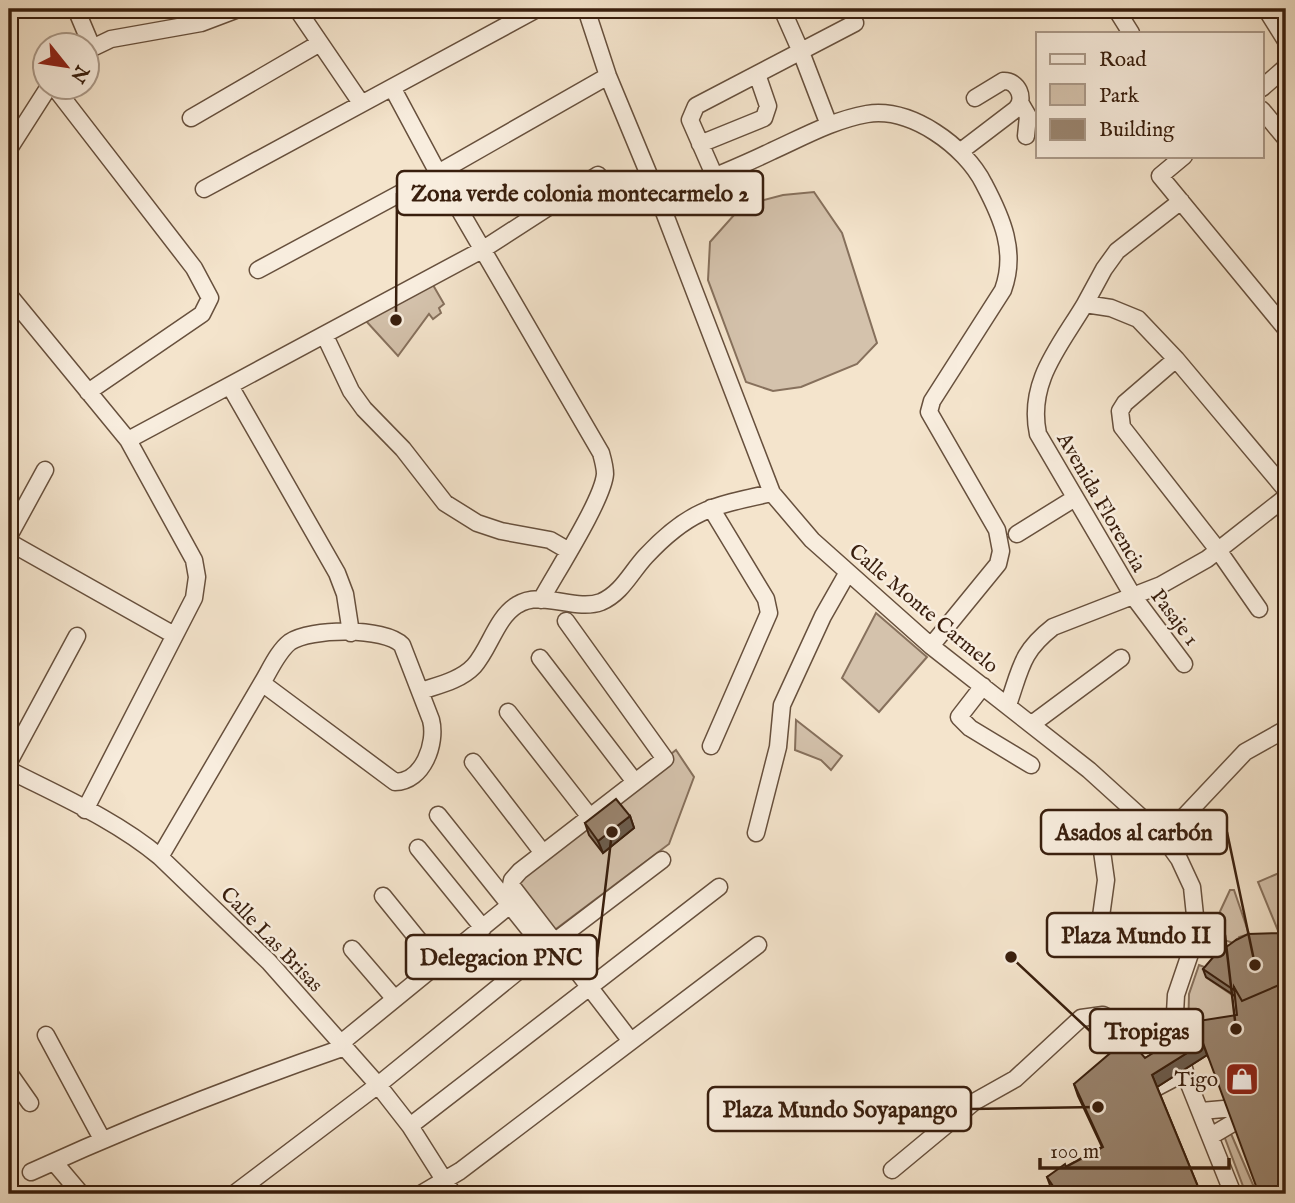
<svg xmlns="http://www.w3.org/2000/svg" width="1295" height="1203" viewBox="0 0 1295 1203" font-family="'IM FELL English',serif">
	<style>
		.green { fill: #d4c2ac; stroke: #86705c; stroke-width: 2 }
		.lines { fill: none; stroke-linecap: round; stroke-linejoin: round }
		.minor-casing { stroke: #67503d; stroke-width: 19 }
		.minor { stroke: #f8edde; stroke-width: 16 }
		.wall { fill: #847260; stroke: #381e0d; stroke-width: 2 }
		.shaded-wall { fill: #6c5d4e; stroke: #381e0d; stroke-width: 2 }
		.building { fill: #9a8570; stroke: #381e0d; stroke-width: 2 }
		.labels { text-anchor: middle; stroke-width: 5; stroke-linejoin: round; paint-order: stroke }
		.street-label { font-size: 21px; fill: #381e0d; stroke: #f8edde }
		.poi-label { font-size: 21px; fill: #381e0d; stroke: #f8edde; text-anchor: end }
		.leader { fill: none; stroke: #381e0d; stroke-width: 2.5 }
		.callout-dot { fill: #381e0d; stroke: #f8edde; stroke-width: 2.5 }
		.callout { fill: #f8edde; stroke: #381e0d; stroke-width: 2.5 }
		.callout-label { font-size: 23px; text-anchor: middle; font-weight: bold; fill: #381e0d }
	</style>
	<rect width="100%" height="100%" fill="#f4e4cc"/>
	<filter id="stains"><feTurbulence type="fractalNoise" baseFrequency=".00286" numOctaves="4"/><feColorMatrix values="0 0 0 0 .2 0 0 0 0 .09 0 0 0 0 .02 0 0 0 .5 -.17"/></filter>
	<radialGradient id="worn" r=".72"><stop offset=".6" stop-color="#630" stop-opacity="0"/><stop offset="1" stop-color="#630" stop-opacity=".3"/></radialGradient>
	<path class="green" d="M814 192 842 233 877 343 857 364 801 387 773 391 746 382 708 280 710 242 734 215 756 202 783 195Z
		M433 285 444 304 439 308 441 313 433 319 429 314 398 356 366 321Z
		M876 613 927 657 879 712 842 678Z
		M796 720 842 756 831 770 821 760 795 750Z
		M676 750 694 777 669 844 548 935 512 880Z
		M1286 870V936L1281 938 1258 882Z
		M1230 890H1234L1249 934 1239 937 1236 942 1233 943 1209 935Z
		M1199 965 1212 970 1207 978 1238 999 1241 1027 1188 1035 1189 994Z
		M1229 1129 1257 1194H1246L1223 1133Z"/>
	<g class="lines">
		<g class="minor-casing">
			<path id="minor" d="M76 9 92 47
				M297 9 361 103
				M586 9 608 76 659 199 772 493 812 540 931 646 1089 770 1164 838 1179 859 1192 887 1196 925 1193 945 1176 995 1174 1031 1187 1079 1233 1194
				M782 9 801 52 829 125
				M1116 9 1131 33
				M1266 9 1286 41
				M88 50 111 39 201 23 238 9
				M55 88 194 268 210 298 202 314 88 392
				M1262 88 1286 67
				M393 89 438 173 601 453C603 460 605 467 605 474 603 500 555 574 541 600
				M1021 104 1028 116 1026 136
				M1262 110 1286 139
				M191 118 320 43
				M700 144 764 118 768 106 757 74
				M9 149 48 88
				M961 151 1016 109C1026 99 1018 80 1003 81L975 98
				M1184 156 1160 176 1286 329
				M715 177 690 120 696 106 855 23
				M204 189C315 128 426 70 537 9
				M659 199C697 184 735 169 772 151 803 137 833 120 867 114 911 107 965 146 984 184 1002 218 1017 252 1003 290L932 401 929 412 997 530 1001 551 998 564 931 646
				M258 270 438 173 608 76
				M9 295 128 440 194 560 197 577 194 598 85 810
				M1085 304 1104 269 1117 251 1181 201
				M325 336 351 391 364 409 403 449 445 503 477 523 501 531 550 540 569 551
				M1176 359 1125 403 1120 411 1122 427 1218 550 1259 609
				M230 386 337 573 345 594 351 633
				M128 440 482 250 598 175
				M711 508 766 599 769 613 711 746
				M1017 534 1075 498
				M9 536 45 470
				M9 542 174 635
				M566 621 665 759 520 871 512 880 511 885 630 1040
				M540 658 635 782
				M1184 664 1133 596 1038 434C1027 382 1060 346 1085 304L1111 308 1138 319 1176 359 1286 490
				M983 686 959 717 970 728 1031 765
				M421 691C439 685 461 680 474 666 490 648 496 618 517 605 541 589 575 612 601 602 622 593 631 572 646 556 689 510 712 506 772 493
				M1008 705C1021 668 1021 652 1053 627L1161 585 1207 559 1286 497
				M508 712 590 817
				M1032 724 1121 658
				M9 762 77 636
				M473 762 543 853
				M9 770C60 796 116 820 160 857L269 962 378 1085 410 1126 453 1194
				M438 815 545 949
				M756 833 778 747 782 705 823 616 848 572
				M1164 838 1245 752 1286 729
				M418 848 483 928
				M160 857 262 683C270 670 278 651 290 642 310 628 385 627 402 645L431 720C437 743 423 782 395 782L262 683
				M383 896 438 964
				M1099 931 1106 880 1101 844 1103 839 1133 812
				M352 949 395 999
				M46 1035 102 1139
				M341 1043 510 905
				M9 1073 30 1103
				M1146 1093 1184 1073
				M1201 1111 1235 1108 1244 1110 1238 1120 1211 1136
				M410 1126 719 887
				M54 1162 81 1194
				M892 1170 974 1102 1015 1079 1081 1018 1103 1015 1179 1053
				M31 1172C134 1125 238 1084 345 1047
				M234 1194 378 1085 554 942 662 860
				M421 1194 460 1171 758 945"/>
		</g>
		<use href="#minor" class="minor"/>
	</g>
	<path class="wall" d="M630 816 634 828 603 853 589 835 585 823Z
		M1236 940 1286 1194 1207 1055 1157 1087 1201 1194 1051 1188 1047 1177 1102 1147 1078 1096 1074 1084 1145 1058 1237 1015 1235 996 1206 977 1203 969Z"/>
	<path class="shaded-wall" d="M630 816 634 828 603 853 598 841Z
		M1203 1043 1207 1055 1157 1087 1152 1075Z"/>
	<path class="building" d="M616 799 630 816 598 841 585 823Z
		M1280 928 1286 930V968L1278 950Z
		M1279 933 1278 950 1286 969V982L1242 1001 1234 987V990L1203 969 1215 955 1236 940 1248 934Z
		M1286 982V1194H1259L1203 1043 1152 1075 1201 1194H1044L1053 1186 1047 1177 1065 1164 1066 1167 1103 1147 1074 1084 1128 1038 1145 1058 1198 1025V1021L1237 1015 1234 987 1242 1001Z"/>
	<defs>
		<g id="shop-square" transform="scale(1.75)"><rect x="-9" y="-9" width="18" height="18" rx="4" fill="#8f2418" stroke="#f8edde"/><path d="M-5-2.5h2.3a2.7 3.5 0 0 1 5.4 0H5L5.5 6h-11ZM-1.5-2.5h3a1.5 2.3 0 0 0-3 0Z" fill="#fff"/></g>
	</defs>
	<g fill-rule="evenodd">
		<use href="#shop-square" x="1242" y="1079"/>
	</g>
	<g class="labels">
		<g class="street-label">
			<text transform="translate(1102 502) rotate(60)" y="7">Avenida Florencia</text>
			<text transform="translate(924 608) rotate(40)" y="7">Calle Monte Carmelo</text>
			<text transform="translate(1175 617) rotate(53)" y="7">Pasaje 1</text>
			<text transform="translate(272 939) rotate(46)" y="7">Calle Las Brisas</text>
		</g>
		<g class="poi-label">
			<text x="1218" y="1086">Tigo</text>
		</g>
	</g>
	<path class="leader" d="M396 320L397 193M1255 965L1227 832M1236 1029L1225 935M612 832L597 957M1011 957L1090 1031M1098 1107L971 1109"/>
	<g class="callout-dot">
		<circle cx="396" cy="320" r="7"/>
		<circle cx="1255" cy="965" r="7"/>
		<circle cx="1236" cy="1029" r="7"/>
		<circle cx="612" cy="832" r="7"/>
		<circle cx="1011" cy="957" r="7"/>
		<circle cx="1098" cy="1107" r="7"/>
	</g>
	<g class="callout">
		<rect x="397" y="171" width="366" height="44" rx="7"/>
		<rect x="1041" y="810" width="186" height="44" rx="7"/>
		<rect x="1047" y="913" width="178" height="44" rx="7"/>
		<rect x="406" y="935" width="191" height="44" rx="7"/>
		<rect x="1090" y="1009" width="113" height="44" rx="7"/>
		<rect x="708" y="1087" width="263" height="44" rx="7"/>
	</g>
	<g class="callout-label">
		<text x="580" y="201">Zona verde colonia montecarmelo 2</text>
		<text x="1134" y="840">Asados al carbón</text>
		<text x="1136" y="943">Plaza Mundo II</text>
		<text x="501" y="965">Delegacion PNC</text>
		<text x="1147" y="1039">Tropigas</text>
		<text x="840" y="1117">Plaza Mundo Soyapango</text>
	</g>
	<rect width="1295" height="1203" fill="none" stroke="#f4e4cc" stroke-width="35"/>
	<rect x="10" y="10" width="1274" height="1182" fill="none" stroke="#381e0d" stroke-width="3.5"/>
	<rect x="18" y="18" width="1260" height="1168" fill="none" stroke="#381e0d" stroke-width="2"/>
	<rect x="1036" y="32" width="228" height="126" fill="#f8edde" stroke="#ab9a8a" stroke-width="2"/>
	<rect x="1050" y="54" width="35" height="10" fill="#f8edde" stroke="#ab9a8a" stroke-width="2"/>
	<text x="1099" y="66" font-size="21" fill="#381e0d">Road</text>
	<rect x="1050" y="84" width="35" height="21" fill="#d4c2ac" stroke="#ab9a8a" stroke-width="2"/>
	<text x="1099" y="102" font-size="21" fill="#381e0d">Park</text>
	<rect x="1050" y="119" width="35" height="21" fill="#9a8570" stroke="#ab9a8a" stroke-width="2"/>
	<text x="1099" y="136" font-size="21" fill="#381e0d">Building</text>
	<g transform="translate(66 66) rotate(120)"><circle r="33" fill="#f8edde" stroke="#ab9a8a" stroke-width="2"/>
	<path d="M0-5L12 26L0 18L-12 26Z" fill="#8f2418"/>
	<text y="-10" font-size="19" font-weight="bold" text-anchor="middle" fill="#381e0d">N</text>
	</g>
	<path d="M1040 1158v10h189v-10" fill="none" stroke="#381e0d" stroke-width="3.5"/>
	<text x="1050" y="1158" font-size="21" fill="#381e0d" stroke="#f8edde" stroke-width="5" paint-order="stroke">100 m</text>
	<rect width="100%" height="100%" filter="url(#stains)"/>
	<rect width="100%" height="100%" fill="url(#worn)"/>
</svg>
